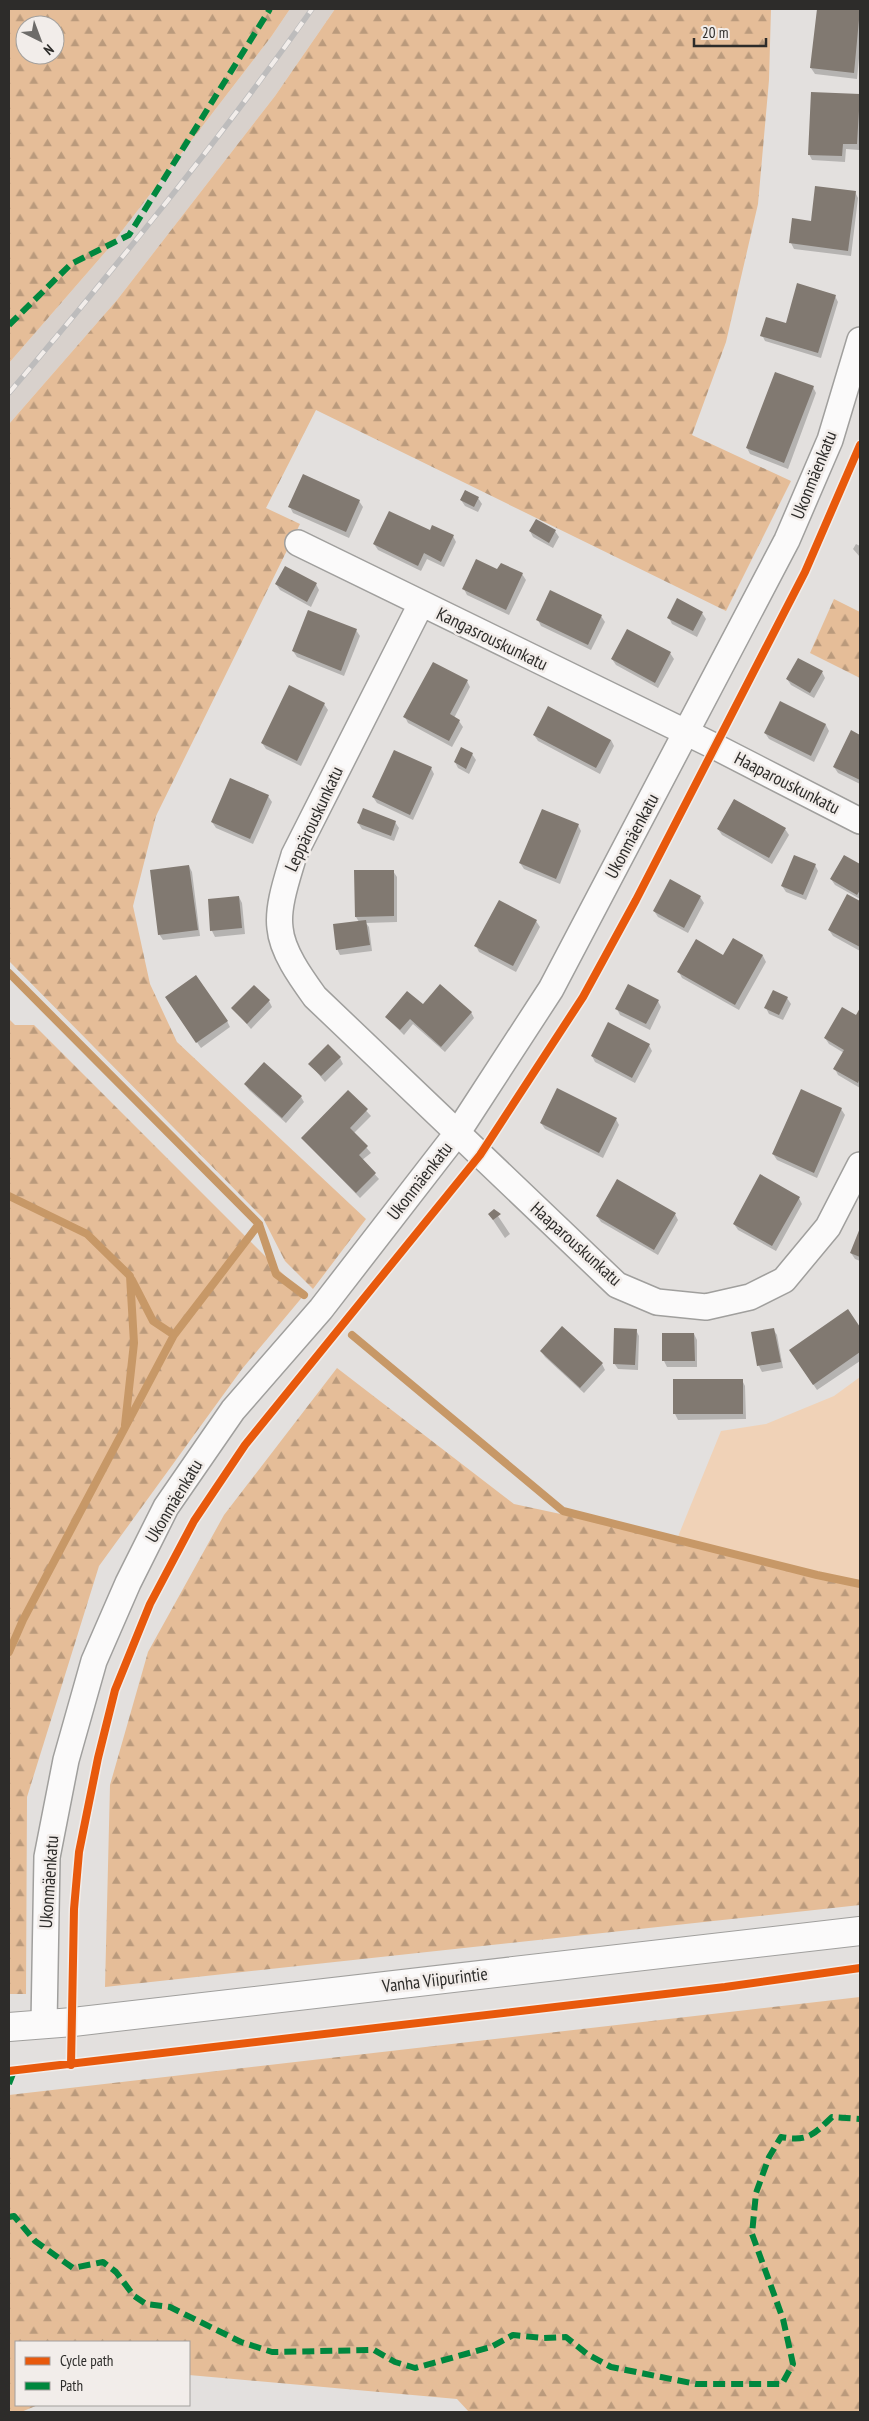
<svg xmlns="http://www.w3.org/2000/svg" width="869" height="2421" viewBox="0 0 869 2421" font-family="'PT Sans Narrow',sans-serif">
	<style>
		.built { fill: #d8d1cc }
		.grass { fill: #f0d2b7 }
		.forest { fill: url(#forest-firs); fill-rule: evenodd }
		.shadow { fill: #0003 }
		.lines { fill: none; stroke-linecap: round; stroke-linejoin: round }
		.stream { stroke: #c79867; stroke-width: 8 }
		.building { fill: #817971 }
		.minor-casing { stroke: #a09f9d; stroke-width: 28 }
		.tertiary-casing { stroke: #a09f9d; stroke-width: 30 }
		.minor { stroke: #fbfafa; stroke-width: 25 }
		.tertiary { stroke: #fbfafa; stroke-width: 28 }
		.rail-casing { stroke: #bdbcbc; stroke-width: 5.5 }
		.rail { stroke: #f2edea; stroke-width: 4; stroke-dasharray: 11; stroke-linecap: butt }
		.quiet { stroke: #00873e; stroke-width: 6; stroke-dasharray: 12 6; stroke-linecap: butt }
		.cycleway-casing { stroke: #f2edea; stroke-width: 11 }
		.cycleway { stroke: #e8590c; stroke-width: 8 }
		.labels { text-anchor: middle; stroke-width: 5; stroke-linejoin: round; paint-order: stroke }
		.street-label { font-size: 18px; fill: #2d2c2a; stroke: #f2edea }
	</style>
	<defs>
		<pattern id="forest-firs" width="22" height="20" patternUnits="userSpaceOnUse" patternTransform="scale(1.25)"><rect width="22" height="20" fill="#e5bd98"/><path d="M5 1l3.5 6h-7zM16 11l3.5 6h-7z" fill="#ba9a7c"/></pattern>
	</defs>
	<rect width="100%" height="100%" fill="#e3e0de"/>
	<path class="built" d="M290 9H335L275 96 117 300 9 424V363L108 249 271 37Z"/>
	<path class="grass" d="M860 1377V1591L677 1539 721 1431 766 1424 834 1396Z"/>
	<path class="forest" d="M9 9H290L271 37 108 249 9 363ZM25 25H55V55H25Z
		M335 9H771L769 80 758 204 726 342 692 435 791 481 726 611 316 410 266 508 300 524 156 816 133 906 150 984 177 1042 366 1219 313 1289 285 1261 263 1218 9 961V424L117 300 275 96Z
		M834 599 860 612V678L810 653Z
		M9 1019 15 1025H34L304 1295 242 1369 99 1566 27 1797 26 1994H9Z
		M337 1368 514 1504 677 1539 817 1575 860 1581V1905L105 1987 110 1785 148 1652 224 1515Z
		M860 1997V2412H469L457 2399 189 2375V2342H16V2405H38L21 2412H9V2095Z"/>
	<path class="shadow" d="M818 9H860V48L857 79 815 74 811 68Z
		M859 95V150L846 149 845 162 812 160 809 154Z
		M855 192 858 198 851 256 794 249 791 243 812 222Z
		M835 296 838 302 821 358 765 341 762 335 786 324Z
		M813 387 816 393 788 469 750 454 747 448Z
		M478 498 482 504 478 512 465 506 461 500Z
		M359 501 363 507 349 538 293 513 290 507Z
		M530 531H555L559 537 553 548 533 537Z
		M430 532 453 536 456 542 444 567 427 559 421 571 378 550 374 544Z
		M856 544 860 546V557L853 549Z
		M501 564 522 574 526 580 509 615 467 595 464 589 498 571Z
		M276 584H316L319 590 311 607 280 590Z
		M702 613 706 619 697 637 672 624 669 618Z
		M601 616 605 622 591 650 541 626 538 620Z
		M356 630 360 636 344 676 297 657 293 651Z
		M628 631 670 653 674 659 658 688 616 665 612 659Z
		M822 672 825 678 814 698 791 685 787 679Z
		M467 681 470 687 454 718 459 721 463 727 452 747 408 723 405 717Z
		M780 703 826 725 829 731 814 762 769 739 765 733Z
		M324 704 328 710 301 766 266 749 262 743Z
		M851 732 860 736V784L838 773 834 767Z
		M534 735 611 740 614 746 600 774 538 741Z
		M462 749 472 754 476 760 469 774 458 768 455 762Z
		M431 768 434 774 413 820 377 803 373 797Z
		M268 796 272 802 253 844 216 828 212 822Z
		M395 822 399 828 394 841 362 829 358 823Z
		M578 825 581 831 560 884 524 869 520 863Z
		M718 829H785L789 835 772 864 722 835Z
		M844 856 860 865V899L835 885 831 879Z
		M815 865 818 871 806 900 786 892 782 886Z
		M189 866 192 872 200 936 163 940 159 934Z
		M393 871 397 877V922L366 923 369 927 372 951 340 955 337 949 359 922 356 917Z
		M848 896 860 902V951L833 936 829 930Z
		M239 897 242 903 245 934 215 937 212 931 209 900Z
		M700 897 704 903 688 933 658 917 654 911Z
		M536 921 540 927 516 972 479 952 476 946Z
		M734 940 763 956 766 962 739 1010 682 978 679 972 724 957Z
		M787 998 791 1004 783 1020 769 1014 766 1008Z
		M269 1001 272 1007 251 1029 233 1008Z
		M658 1001 661 1007 650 1030 620 1015 617 1009Z
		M170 1003 227 1021 230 1027 201 1048Z
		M423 1006 471 1012 474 1018 445 1052 413 1024 404 1035 386 1017Z
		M860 1011V1088L838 1075 835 1069 844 1053 829 1044 825 1038 857 1017Z
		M649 1045 652 1051 635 1083 595 1062 592 1056Z
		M340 1058 343 1064 325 1082 310 1064Z
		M245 1084 301 1097 304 1102 286 1123 249 1090Z
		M348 1091 371 1116 354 1133 371 1153 362 1160 379 1179 360 1198 302 1138Z
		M841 1109 845 1115 817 1178 777 1160 773 1154Z
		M616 1119 619 1125 603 1158 545 1129 541 1123Z
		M799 1198 802 1204 776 1251 738 1230 734 1224Z
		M494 1210 510 1234 505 1238 489 1214Z
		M675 1214 678 1220 658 1255 601 1222 597 1216Z
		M860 1231V1261L855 1259 851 1253Z
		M848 1311 860 1329V1361L817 1390 794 1356Z
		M773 1329 777 1335 783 1368 762 1372 759 1366 752 1333Z
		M636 1330 639 1336 638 1370 618 1369 614 1363Z
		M694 1334 697 1340V1367H667L664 1361Z
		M541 1351 602 1364 605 1370 584 1393 545 1357Z
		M742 1380 745 1386 746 1419 678 1420 675 1414Z"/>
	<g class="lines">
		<path class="stream" d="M9 973 259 1224 276 1274 304 1295
			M9 1196 87 1234 130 1276 134 1343 125 1425
			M132 1280 153 1321 174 1335
			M352 1335 563 1511 817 1575 860 1584
			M9 1652 23 1620 174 1335 259 1224"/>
	</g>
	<path class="building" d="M817 9H860L854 73 810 68Z
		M811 92 860 94 857 144H843L842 156 808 155Z
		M815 186 856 191 848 251 789 243 792 218 811 221Z
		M797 283 836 295 818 353 760 336 766 317 786 323Z
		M775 372 814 386 784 463 746 448Z
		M303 474 360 500 346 532 288 507Z
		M465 490 479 497 474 507 460 500Z
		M389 511 430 530 432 525 454 535 441 562 424 553 418 566 373 544Z
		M536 519 556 530 549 543 529 531Z
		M476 559 497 569 501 563 523 573 506 610 462 589Z
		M285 566 317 583 307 602 275 584Z
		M550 590 602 615 588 645 536 620Z
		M677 598 703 612 693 631 667 618Z
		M308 610 357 629 341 671 292 651Z
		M627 629 671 652 655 683 611 659Z
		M798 658 823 671 810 693 786 679Z
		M433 662 468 680 450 714 460 720 449 741 403 717Z
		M289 685 325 703 297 761 261 743Z
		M780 701 826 724 811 756 764 733Z
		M548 706 611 740 596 768 533 735Z
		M851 730 860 735V780L833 767Z
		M461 747 473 753 466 769 454 762Z
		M394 750 432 767 410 815 372 797Z
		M230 778 269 795 250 839 211 822Z
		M734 799 786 828 769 858 717 829Z
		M363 808 396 821 391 836 357 823Z
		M542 809 579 824 556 879 519 863Z
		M794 855 816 864 803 895 781 886Z
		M844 855 860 864V890L857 895 830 879Z
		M189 865 198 930 158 935 150 870Z
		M354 870H394V916L355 917Z
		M670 879 701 896 684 928 653 911Z
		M847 894 860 901V947L828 930Z
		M239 896 242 928 210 931 208 899Z
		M499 900 537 920 513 966 474 946Z
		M366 920 370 945 336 950 333 924Z
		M733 938 763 955 735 1005 677 972 696 939 723 955Z
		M196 975 228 1021 196 1043 165 997Z
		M440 984 472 1012 441 1047 410 1019 400 1030 385 1017 407 991 423 1004Z
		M628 984 659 1000 646 1024 615 1009Z
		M254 985 270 1000 247 1024 231 1008Z
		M773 990 788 997 779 1015 764 1008Z
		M842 1007 856 1015 860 1008V1078L858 1083 833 1069 844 1050 824 1038Z
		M608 1022 650 1044 632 1078 591 1056Z
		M328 1044 341 1057 321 1076 308 1064Z
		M264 1062 302 1096 282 1118 244 1084Z
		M557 1088 617 1118 599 1153 540 1123Z
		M801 1089 842 1108 814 1173 772 1154Z
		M348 1090 368 1109 350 1128 368 1146 359 1155 376 1173 356 1193 301 1138Z
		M760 1174 800 1197 772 1246 733 1224Z
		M617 1179 676 1213 654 1250 596 1216Z
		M494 1209 501 1214 493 1220 488 1214Z
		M860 1228V1257L850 1253Z
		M848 1309 860 1327V1352L813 1385 789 1350Z
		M562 1326 603 1363 580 1388 540 1351Z
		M614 1328 637 1329 635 1365 613 1364Z
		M774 1328 781 1362 757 1366 751 1332Z
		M662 1333H694L695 1361H662Z
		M673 1379H743V1414H673Z"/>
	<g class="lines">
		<g class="minor-casing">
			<path id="minor" d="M298 543 716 747 860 821
				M421 604 294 855C288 876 277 906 280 928 282 952 302 979 315 997L617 1285 657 1302 706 1307 750 1297 784 1280 828 1227 860 1165
				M44 2024 47 1857 66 1760 94 1661 128 1583 166 1507 233 1410 321 1309 458 1132 551 989 787 540 830 440 860 340"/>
		</g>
		<g class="tertiary-casing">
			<path id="tertiary" d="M9 2027 73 2022 860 1931"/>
		</g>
		<use href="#minor" class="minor"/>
		<use href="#tertiary" class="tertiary"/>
		<g class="rail-casing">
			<path id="rail" d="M9 393C114 269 218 142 312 9"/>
		</g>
		<use href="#rail" class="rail"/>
		<path class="quiet" d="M9 325 71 264 129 235 270 9
			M9 2084 14 2071
			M9 2217 14 2216 35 2241 73 2268 103 2262 116 2272 134 2296 146 2304 170 2307 241 2342 272 2352 374 2350 395 2362 415 2368 491 2347 513 2335 542 2338 566 2337 587 2354 611 2367 696 2384H782L793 2364 783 2319 752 2234 756 2193 769 2157 781 2137C808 2142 813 2135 832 2117L860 2119"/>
		<g class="cycleway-casing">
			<path id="cycleway" d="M71 2065 74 1909 79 1852 98 1758 115 1690 150 1604 194 1521 245 1445 480 1155 583 997 636 900 805 572 860 445
				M9 2071 725 1987 860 1968"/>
		</g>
		<use href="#cycleway" class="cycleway"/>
	</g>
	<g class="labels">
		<g class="street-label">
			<text transform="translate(814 475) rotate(-68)" y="6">Ukonmäenkatu</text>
			<text transform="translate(492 639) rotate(26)" y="6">Kangasrouskunkatu</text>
			<text transform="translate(787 783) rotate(27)" y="6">Haaparouskunkatu</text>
			<text transform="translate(314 819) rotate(-65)" y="6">Leppärouskunkatu</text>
			<text transform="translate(632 836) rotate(-62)" y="6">Ukonmäenkatu</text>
			<text transform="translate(420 1181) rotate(-52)" y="6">Ukonmäenkatu</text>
			<text transform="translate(576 1244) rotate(42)" y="6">Haaparouskunkatu</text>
			<text transform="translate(174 1501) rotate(-59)" y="6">Ukonmäenkatu</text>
			<text transform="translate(49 1882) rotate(-86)" y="6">Ukonmäenkatu</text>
			<text transform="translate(435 1980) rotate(-7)" y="6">Vanha Viipurintie</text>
		</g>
	</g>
	<rect width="869" height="2421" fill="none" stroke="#2d2c2a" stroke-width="20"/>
	<rect x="15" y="2341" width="175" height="65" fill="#f2edea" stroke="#a3a09d"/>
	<rect x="25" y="2357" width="25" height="8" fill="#e8590c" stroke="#a3a09d"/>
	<text x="60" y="2366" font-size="15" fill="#2d2c2a">Cycle path</text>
	<rect x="25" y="2382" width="25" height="8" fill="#00873e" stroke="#a3a09d"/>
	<text x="60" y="2391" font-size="15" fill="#2d2c2a">Path</text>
	<g transform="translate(40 40) rotate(138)"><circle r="24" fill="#f2edea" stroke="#a3a09d"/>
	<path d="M0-4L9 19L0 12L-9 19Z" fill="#6d6b69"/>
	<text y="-8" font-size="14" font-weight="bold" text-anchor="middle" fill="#2d2c2a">N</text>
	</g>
	<path d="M694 38v8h72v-8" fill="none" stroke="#2d2c2a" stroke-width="2.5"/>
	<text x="702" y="38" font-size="15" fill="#2d2c2a" stroke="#f2edea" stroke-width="4" paint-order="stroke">20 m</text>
</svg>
